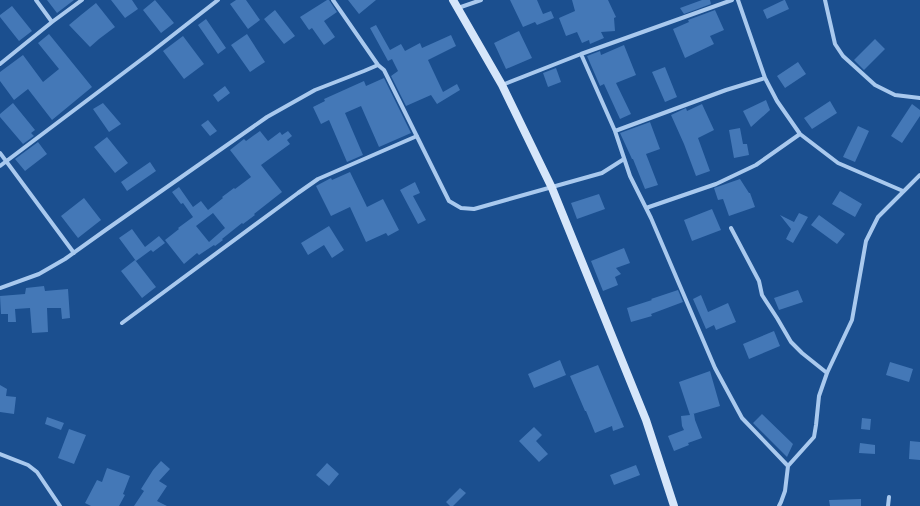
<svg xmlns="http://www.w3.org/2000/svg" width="920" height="506" viewBox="0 0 920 506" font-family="'Archivo Narrow',sans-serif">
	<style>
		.building { fill: #4478b7; fill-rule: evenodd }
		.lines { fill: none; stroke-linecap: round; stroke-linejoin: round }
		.minor { stroke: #a9c9ee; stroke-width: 4 }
		.secondary { stroke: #d6e6fa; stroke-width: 8 }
	</style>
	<rect width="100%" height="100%" fill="#1b4f8f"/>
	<path class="building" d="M47 0H74L57 13Z
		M111 0H132L138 9 125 18Z
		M155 0 174 23 161 33 143 10Z
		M236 0H246L260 20 248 29 230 4Z
		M327 0H329L337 12 324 21 335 37 324 45 312 28 309 30 300 17Z
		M348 0H376L359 14Z
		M510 0H537L543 14 551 11 554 18 537 25 535 22 523 27Z
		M572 0H608L616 17 614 18 615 31 601 32 604 38 590 44 589 40 582 43 577 32 566 36 559 18 575 11Z
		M702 0H710L711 4 684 14 680 8Z
		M784 0H785L789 9 767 19 763 10Z
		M96 3 115 27 99 39 90 47 69 25 81 15Z
		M12 6 32 31 19 41 0 17V15Z
		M275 10 295 36 284 44 264 19Z
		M715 10 724 30 710 36 714 44 685 58 673 29 689 22 688 20Z
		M206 19 226 48 218 54 198 25Z
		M376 25 390 50 401 44 405 51 420 43 422 48 451 35 456 46 428 60 443 92 457 84 460 90 437 104 431 95 406 106 391 76 398 71 392 59 388 61 370 28Z
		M519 31 532 58 506 69 494 43Z
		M49 34 92 87 52 120 28 89 14 100 0 81V72L23 55 43 82 59 69 38 43Z
		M247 34 265 62 250 72 231 45Z
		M183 36 204 64 184 79 163 51Z
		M875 39 885 49 864 70 854 60Z
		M624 45 636 75 616 83 631 114 620 119 604 84 600 86 587 56 600 51 601 55Z
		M798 62 806 74 785 88 777 76Z
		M665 67 677 97 665 102 652 72Z
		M556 68 561 82 548 87 543 73Z
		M384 78 411 133 379 147 361 106 345 113 363 155 347 162 329 120 321 124 313 107 325 101 324 99 364 81 366 86Z
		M225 86 230 93 218 102 213 95Z
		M766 100 770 110 751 127 743 111Z
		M830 101 837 113 812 129 804 118Z
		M13 103 35 130 31 133 34 136 23 144 0 117V114Z
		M103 103 121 124 109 132 93 109Z
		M702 104 714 130 698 138 710 171 696 176 684 144 671 115 686 108 687 111Z
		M912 104 920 110V116L902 143 891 136Z
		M208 120 217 131 210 136 201 125Z
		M650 122 660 149 646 154 658 185 645 189 633 159H632L620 133Z
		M858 126 869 131 855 162 843 157Z
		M740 128 743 144H747L749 155 734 158 729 130Z
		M260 131 268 141 280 132 282 135 288 131 292 136 287 140 290 144 261 165 282 192 254 214 255 215 243 224 242 223 222 239 223 240 215 246 214 245 199 255 197 253 184 264 165 240 179 229 178 228 193 217 183 203 181 204 172 192 179 187 193 207 201 201 208 210 223 198 222 197 234 188 235 189 251 177 230 150 244 139 246 141ZM213 213 225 228 209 242 196 226Z
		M107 137 128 163 115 173 94 147Z
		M38 142 47 154 25 171 15 159Z
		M150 162 156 171 127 191 121 182Z
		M350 172 367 207 383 199 399 230 388 236 386 233 366 242 350 207 331 216 316 186 331 178 332 180Z
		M740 179 749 193H750L755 207 729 216 723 199 718 200 714 188Z
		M415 182 420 193 413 196 426 220 418 224 400 190Z
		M840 191 862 204 855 217 832 204Z
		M599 194 605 209 577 219 571 203Z
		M84 198 101 220 78 238 61 216Z
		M712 209 721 230 692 241 684 220Z
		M799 213 808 217 793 243 786 239 791 229 780 215 794 222Z
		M819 215 845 234 837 244 811 225Z
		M329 226 344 250 332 258 324 245 308 255 301 243Z
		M132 229 145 247 159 236 165 243 153 252 151 250 136 261 119 238Z
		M624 248 630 263 616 268 621 274 615 277 618 285 603 291 591 261Z
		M135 260 156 287 142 298 121 271Z
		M44 286 45 291 68 289 70 318 62 319 61 308H47L48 332 32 333 30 308 15 309 16 322H8V314H1L0 296 25 294 26 288Z
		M678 290 683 302 651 314 652 316 631 322 627 308 652 300 651 299Z
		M798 290 803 302 779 310 774 298Z
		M701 295 708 312 728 303 736 322 716 330 714 325 706 329 693 299Z
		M774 331 780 346 749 359 743 344Z
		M560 360 566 375 534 388 528 374Z
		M890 362 913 369 909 382 886 375Z
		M598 365 624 427 613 431 612 426 595 433 586 411H585L570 376Z
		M710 371 720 406 693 414H694L695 420 702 438 688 443 689 445 674 451 668 436 684 430 682 426 681 416 690 415 679 382Z
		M0 385 7 389 6 396 16 397 14 414 0 412Z
		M762 414 793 444 787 457 753 423Z
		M47 417 64 423 61 430 45 424Z
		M862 418 871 419 870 430 861 429Z
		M534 427 542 435 536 441 548 454 539 462 519 441Z
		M69 429 86 435 74 464 58 458Z
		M910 441 920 442V460L909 459Z
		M860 443 875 445V454L859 453Z
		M161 461 170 469 159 481 167 486 157 501 167 506H134L144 491 141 489 153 470Z
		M327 463 339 474 329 486 316 475Z
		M636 465 640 475 614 485 610 475Z
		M107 468 130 476 123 494 125 495 119 506H91L85 503 97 480 102 482Z
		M460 488 466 493 453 506H450L446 502Z
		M861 499V506H830L829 500Z"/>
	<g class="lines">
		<path class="minor" d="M36 0 52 22
			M333 0 378 65
			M738 0 765 78 777 101 800 134 838 163 903 191
			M825 0 835 44 843 56 875 85 895 95 920 98
			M458 8 481 0
			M581 54 615 131 630 176 651 218 715 368 742 418 788 466
			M0 64 52 22 82 0
			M502 85 581 54 732 0
			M615 131 726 90 765 78
			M0 153 74 253
			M0 166 150 53 218 0
			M646 208 716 184 756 165 800 134
			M731 228 759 281 762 295 777 318 791 342 802 353 827 373
			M0 288 39 274 65 259 107 229 267 117 315 90 364 71 378 65 384 70 449 201 461 208 474 209 602 173 624 159
			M122 323 298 193 318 179 417 136
			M0 454 28 465 37 472 60 506
			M779 506 781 502 785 491 788 466 814 437 816 425 819 396 827 373 852 320 866 241 878 217 920 175
			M888 506 889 497"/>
		<path class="secondary" d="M453 0 502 85 552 188 646 420 674 506"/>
	</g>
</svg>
